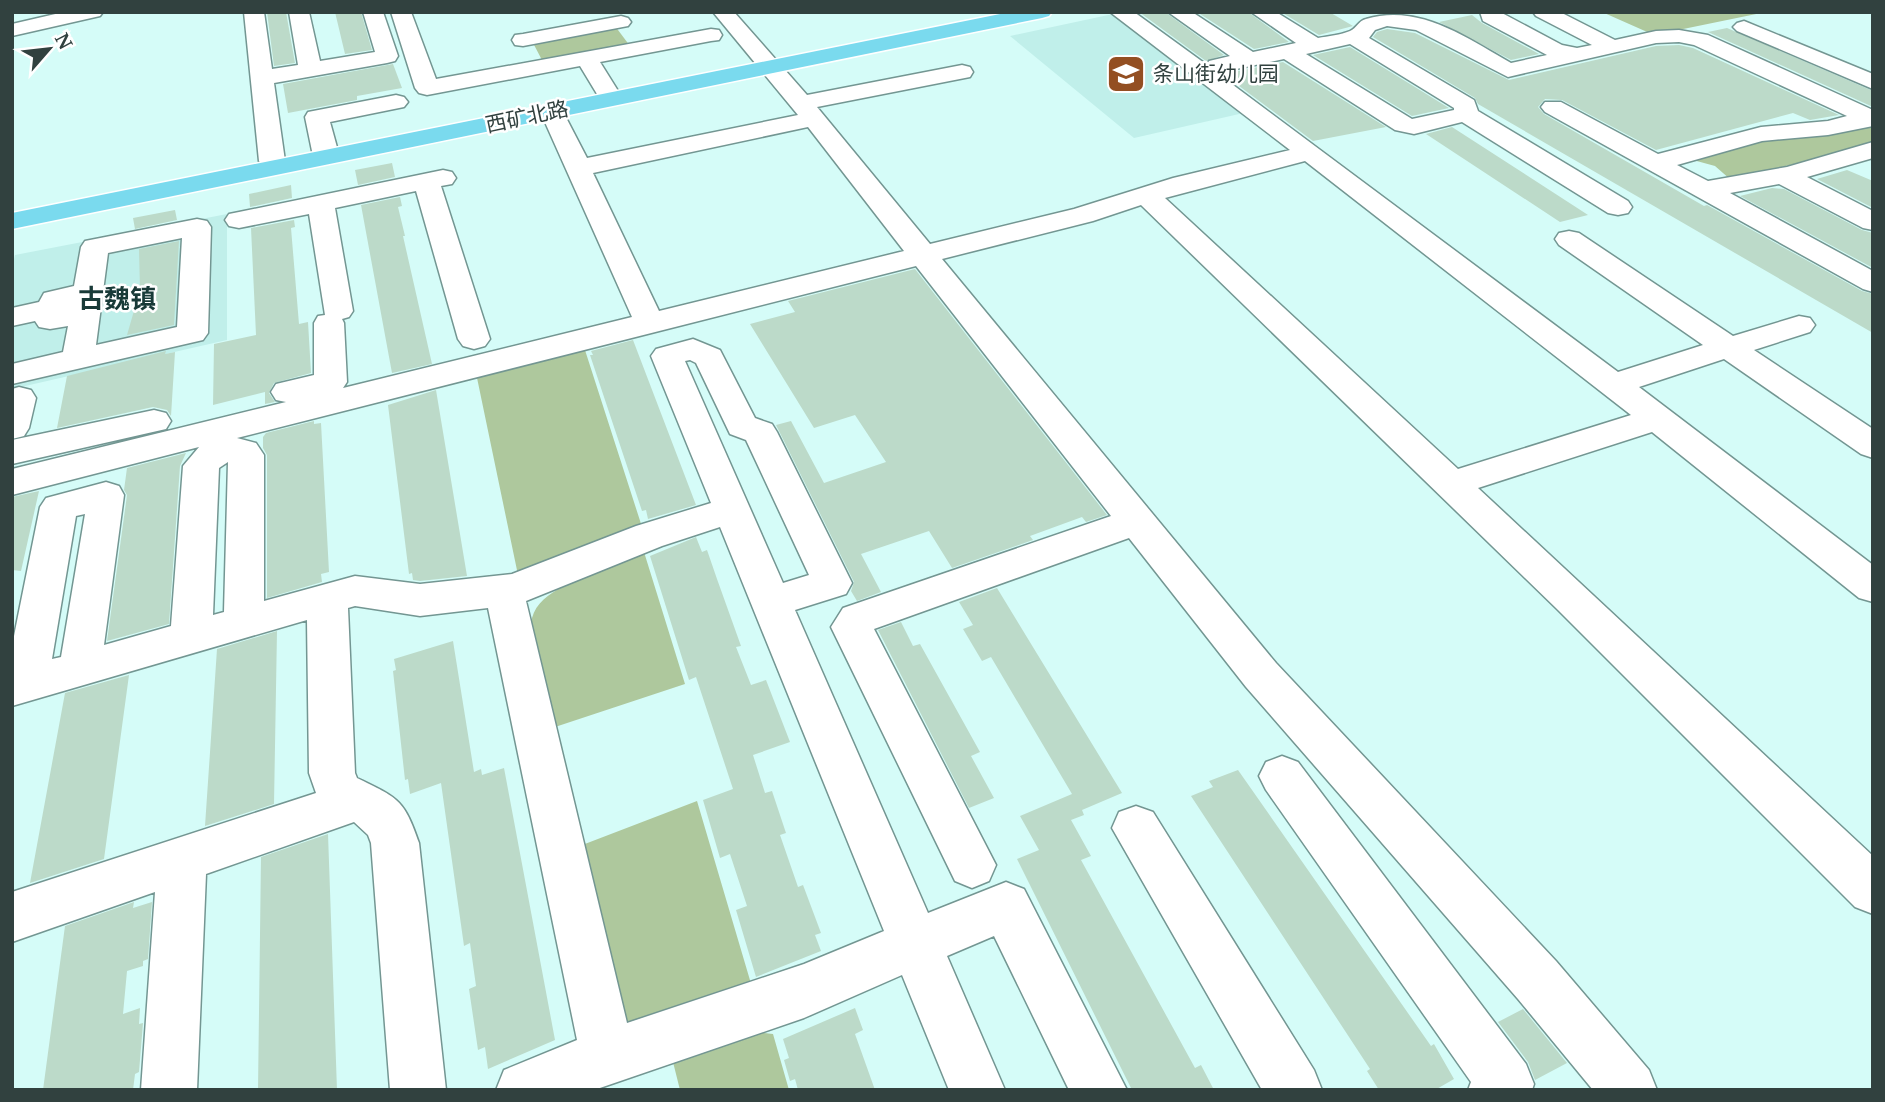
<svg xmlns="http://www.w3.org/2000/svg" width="1885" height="1102" viewBox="0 0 1885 1102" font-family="'Noto Serif','Noto Sans SC',serif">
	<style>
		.built { fill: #c0efea }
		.green { fill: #aec89d }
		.building { fill: #bcdac9 }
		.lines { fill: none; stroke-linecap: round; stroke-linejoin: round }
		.minor-casing { stroke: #739692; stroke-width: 3 }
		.major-casing { stroke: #fff; stroke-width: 3 }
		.minor { fill: #fff; fill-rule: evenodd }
		.major { fill: #7adaee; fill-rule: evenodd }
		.labels { text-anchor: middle; stroke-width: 5; stroke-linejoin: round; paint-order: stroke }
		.far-poi-label { font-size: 21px; fill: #31413f; stroke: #fff; text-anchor: start }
		.far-street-label { font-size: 21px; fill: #31413f; stroke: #fff }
		.far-district-label { font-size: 26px; font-weight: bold; fill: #193a38; stroke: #fff }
	</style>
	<rect width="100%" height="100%" fill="#d5fcf8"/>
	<path class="built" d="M1113 14 1248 112 1134 138 1010 36Z
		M227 214V340L12 389V267L15 255Z"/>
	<path class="green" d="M1602 12H1766L1654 35Z
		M615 26 630 46 543 62 532 41Z
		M1873 126V144L1731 180 1715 166 1693 160 1780 135Z
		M584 347 643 530 518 575 476 373Z
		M644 552 685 684 552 728C547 705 527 638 532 618 536 603 549 594 562 587Z
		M697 801 752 987 624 1024 577 847Z
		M747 1031 773 1034 789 1090H680L673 1062Z"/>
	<path class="building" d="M267 12H286L295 63 274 66Z
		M335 12H361L372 50 345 54Z
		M1139 12H1165L1224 55 1206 61Z
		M1197 12H1248L1289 42 1254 49Z
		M1281 12 1331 13 1353 26 1319 35Z
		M1472 15 1482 23 1539 54 1511 60 1439 22Z
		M1727 28 1873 91V107L1708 32Z
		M1387 29 1415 33 1509 80 1656 46 1679 45 1693 48 1839 115 1810 120 1793 113 1656 150 1562 100 1545 99 1538 107 1544 114 1704 206 1707 205 1862 291 1873 294V333L1478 104 1475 98 1373 37 1377 32Z
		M1350 47 1449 108 1412 116 1313 55Z
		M1283 62 1386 127 1313 141 1223 74Z
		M393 64 402 88 357 96V100L288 113 283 84Z
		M1452 127 1585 213 1588 215 1560 222 1426 134Z
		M392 163 395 177 358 185 355 170Z
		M1847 170 1873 181V208L1817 179Z
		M291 185 292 198 250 207 249 194Z
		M1772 188 1784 189 1862 230 1873 233V268L1740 196Z
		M400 197 402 206 398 207 405 236H403L432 364 392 373 361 205Z
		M175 210 177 220 135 229 133 218Z
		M294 220 295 227 291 228 299 324 308 322 311 373 274 383 269 393 275 402 265 404V392L213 405 214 344 256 335 251 228Z
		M179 241 174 325 127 335 140 290 139 249Z
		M915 269 1107 515 1086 522 1082 517 1030 536 1033 540 952 568 929 531 861 554 881 592 857 601 851 591 854 582 776 425 791 421 824 483 886 462 855 415 814 428 750 324 795 312 788 301Z
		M633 340 696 505 648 519 646 510 642 511 590 355H593L591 351Z
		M166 351 165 354 175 352 171 416 167 410 153 407 57 428 67 376Z
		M436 390 467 576 420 581 413 580 412 573 409 574 388 405Z
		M314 421V424L321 423 329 572 321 574 322 582 267 598V455L263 448V437L266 433Z
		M186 453 180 466 169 624 107 641 127 495 124 490 127 468Z
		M39 491 21 571 12 570V497Z
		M696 537 702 552 707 550 717 579 741 646 736 647 751 685 766 680 790 742 753 755 765 793 772 791 786 833 780 835 798 887 803 885 821 933 815 935 821 951 756 977 736 910 747 906 730 854 720 858 703 800 733 789 696 677 689 680 650 556Z
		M997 588 1122 793 1082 810 1084 815 1071 820 1091 856 1081 860 1195 1068 1201 1065 1214 1090H1132L1017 859 1039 850 1020 816 1072 794 991 657 982 661 963 629 973 625 959 602Z
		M901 622 913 646 920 644 980 752 971 756 994 798 969 808 878 630Z
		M277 631 274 804 205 826 217 649Z
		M453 641 474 772 481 769 482 775 504 768 555 1040 488 1069 485 1047 478 1050 469 989 476 986 470 943 464 946 441 783 410 794 408 779 405 780 393 671 396 670 394 659Z
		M129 675 104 859 30 883 65 693Z
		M1238 770 1431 1046 1434 1044 1454 1079 1435 1090H1379L1367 1071 1370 1069 1191 796 1213 787 1209 781Z
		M328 834 337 1090H258L261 857Z
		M134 902 133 908 152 902 148 959 143 961V966L127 971 123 1014 140 1008 139 1024 143 1023 139 1072 135 1074 133 1090H43L65 926Z
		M855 1008 863 1030 855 1034 875 1090H798L795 1079 790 1081 784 1060 789 1058 783 1039Z
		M1523 1009 1567 1063 1535 1080 1528 1062 1498 1022Z"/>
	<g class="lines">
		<g class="minor-casing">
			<path id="minor" d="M64 12H103L100 16 12 36V24Z
				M244 12H264L272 69 298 65 289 12H309L320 61 375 52 363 12H383L398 56 395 61 387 63 274 83 285 161 281 166 272 169 263 166 259 161Z
				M391 12H411L436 79 711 29 719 30 722 35 719 40 711 41 600 62 620 94 616 99H600L580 66 427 95 419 93 415 88Z
				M713 12H734L807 95 962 65 970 67 973 72 970 77 817 107 930 244 1074 209 1173 178 1290 150 1110 12H1134L1207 65 1209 61 1230 56 1168 12H1192L1253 52 1296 43 1251 12H1276L1318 38C1328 36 1341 35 1350 31 1357 28 1358 21 1366 19 1419 3 1467 38 1511 63L1547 55 1483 21 1480 12H1500L1562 45 1577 48 1592 45 1536 16 1533 12H1560L1615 40 1656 31 1679 30 1708 35 1873 110V126L1828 135 1762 141 1677 165 1708 181 1787 167 1873 142V158L1807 177 1873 211V230L1863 228 1779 184 1730 193 1873 271V292L1863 289 1545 112 1541 107 1545 102H1561L1658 154 1761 127 1828 121 1847 116 1694 45 1679 42 1656 43 1508 77 1416 30 1387 26 1375 30 1369 38 1474 100 1478 111 1628 201 1632 207 1628 213 1618 215 1608 213 1462 122 1414 134 1395 130 1284 59 1217 73 1618 372 1703 345 1559 245 1555 239 1559 233 1569 231 1579 233 1733 336 1799 316 1810 318 1815 325 1810 332 1754 350 1873 429V458L1861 454 1724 359 1639 387 1873 565V602L1859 598 1652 432 1478 488 1873 856V914L1855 907 1558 610 1141 205 1093 221 942 259 1276 663 1556 961 1649 1070 1657 1090H1593L1518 999 1246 687 1129 538 874 629 996 865 989 881 972 888 955 881 831 627 843 608 1111 516 916 266 237 438 256 443 264 455V601L355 576 420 584 512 574 636 526 711 503 651 356 656 349 693 339 720 350 755 418 772 424 777 432 852 583 846 594 795 610 928 913 1006 882 1024 889 1127 1090H1069L994 936 947 956 1005 1090H949L902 975 804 1018 594 1090H496L504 1070 577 1040 488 608 420 616 355 606 348 608 355 773 357 778C398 798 404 799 419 843L446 1090H390L371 843 368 835 354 822 206 874 197 1090H141L155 892 12 942V892L316 793 309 773 307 620 12 706V646L40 507 46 498 106 482 119 486 124 495 104 645 171 626 183 466 199 447 12 495V469L286 402 276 400 271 392 276 384 314 375V323L318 316 325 315 309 214 239 228 229 226 225 220 229 214 239 212 443 170 452 172 456 178 452 184 441 186 490 339 485 346 474 349 463 346 458 339 416 191 335 208 353 311 349 317 342 319 344 323 347 382 343 388 632 317 540 111 544 106 552 104 560 106 587 158 798 115ZM1350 44 1454 108V110L1412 119 1306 54ZM808 127 904 251 659 311 593 173ZM1305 161 1631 415 1458 469 1165 198ZM690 360 696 363 730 434 746 440 809 575 783 583 685 361ZM228 462 224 612 213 615 219 468ZM85 514 61 657 52 659 76 516ZM720 527 884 931 804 964 627 1023 526 601 662 546Z
				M621 16 628 18 631 22 628 26 523 46 515 45 512 40 515 35 523 34Z
				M1744 21 1873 74V89L1737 31 1733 27 1737 23Z
				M396 95 404 97 408 102 404 107 330 122 338 151 334 156 325 159 316 156 312 151 305 117 308 112Z
				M197 219 207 221 211 227 208 333 203 340 12 384V364L63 352 68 326 50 329 39 327 35 321 12 326V308L39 302 44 293 74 286 81 247 85 241ZM182 238 177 327 96 345 108 253Z
				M19 387 31 390 36 398 29 428 24 436 12 439V389Z
				M154 410 166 413 171 421 166 429 12 464V440Z
				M1282 756 1298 762 1526 1064 1534 1084 1532 1090H1468L1471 1082 1266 790 1259 776 1266 762Z
				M1136 806 1153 812 1314 1070 1322 1090H1262L1112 828 1119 812Z"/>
		</g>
		<g class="major-casing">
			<path id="major" d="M1010 12H1052L1049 16 1042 18 12 229V213Z"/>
		</g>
		<use href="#minor" class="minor"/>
		<use href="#major" class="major"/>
	</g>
	<defs>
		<g id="school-square" transform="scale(2.0125)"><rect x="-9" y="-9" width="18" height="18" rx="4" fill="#934f22" stroke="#fff"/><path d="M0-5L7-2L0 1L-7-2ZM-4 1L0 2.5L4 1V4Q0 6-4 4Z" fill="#fff"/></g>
	</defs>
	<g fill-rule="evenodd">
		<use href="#school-square" x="1126" y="74"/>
	</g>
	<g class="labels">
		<g class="far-poi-label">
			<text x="1153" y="81">条山街幼儿园</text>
		</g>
		<g class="far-street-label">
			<text transform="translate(527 117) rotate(-12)" y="7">西矿北路</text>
		</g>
		<g class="far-district-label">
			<text x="117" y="308">古魏镇</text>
		</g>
	</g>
	<rect width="1885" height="1102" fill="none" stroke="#31413f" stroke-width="28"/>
	<g transform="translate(49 49) rotate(62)" stroke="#ffffff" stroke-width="5" paint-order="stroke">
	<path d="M0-5L12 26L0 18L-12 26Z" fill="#31413f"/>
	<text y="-10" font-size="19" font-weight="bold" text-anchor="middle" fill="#31413f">N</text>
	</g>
</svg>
